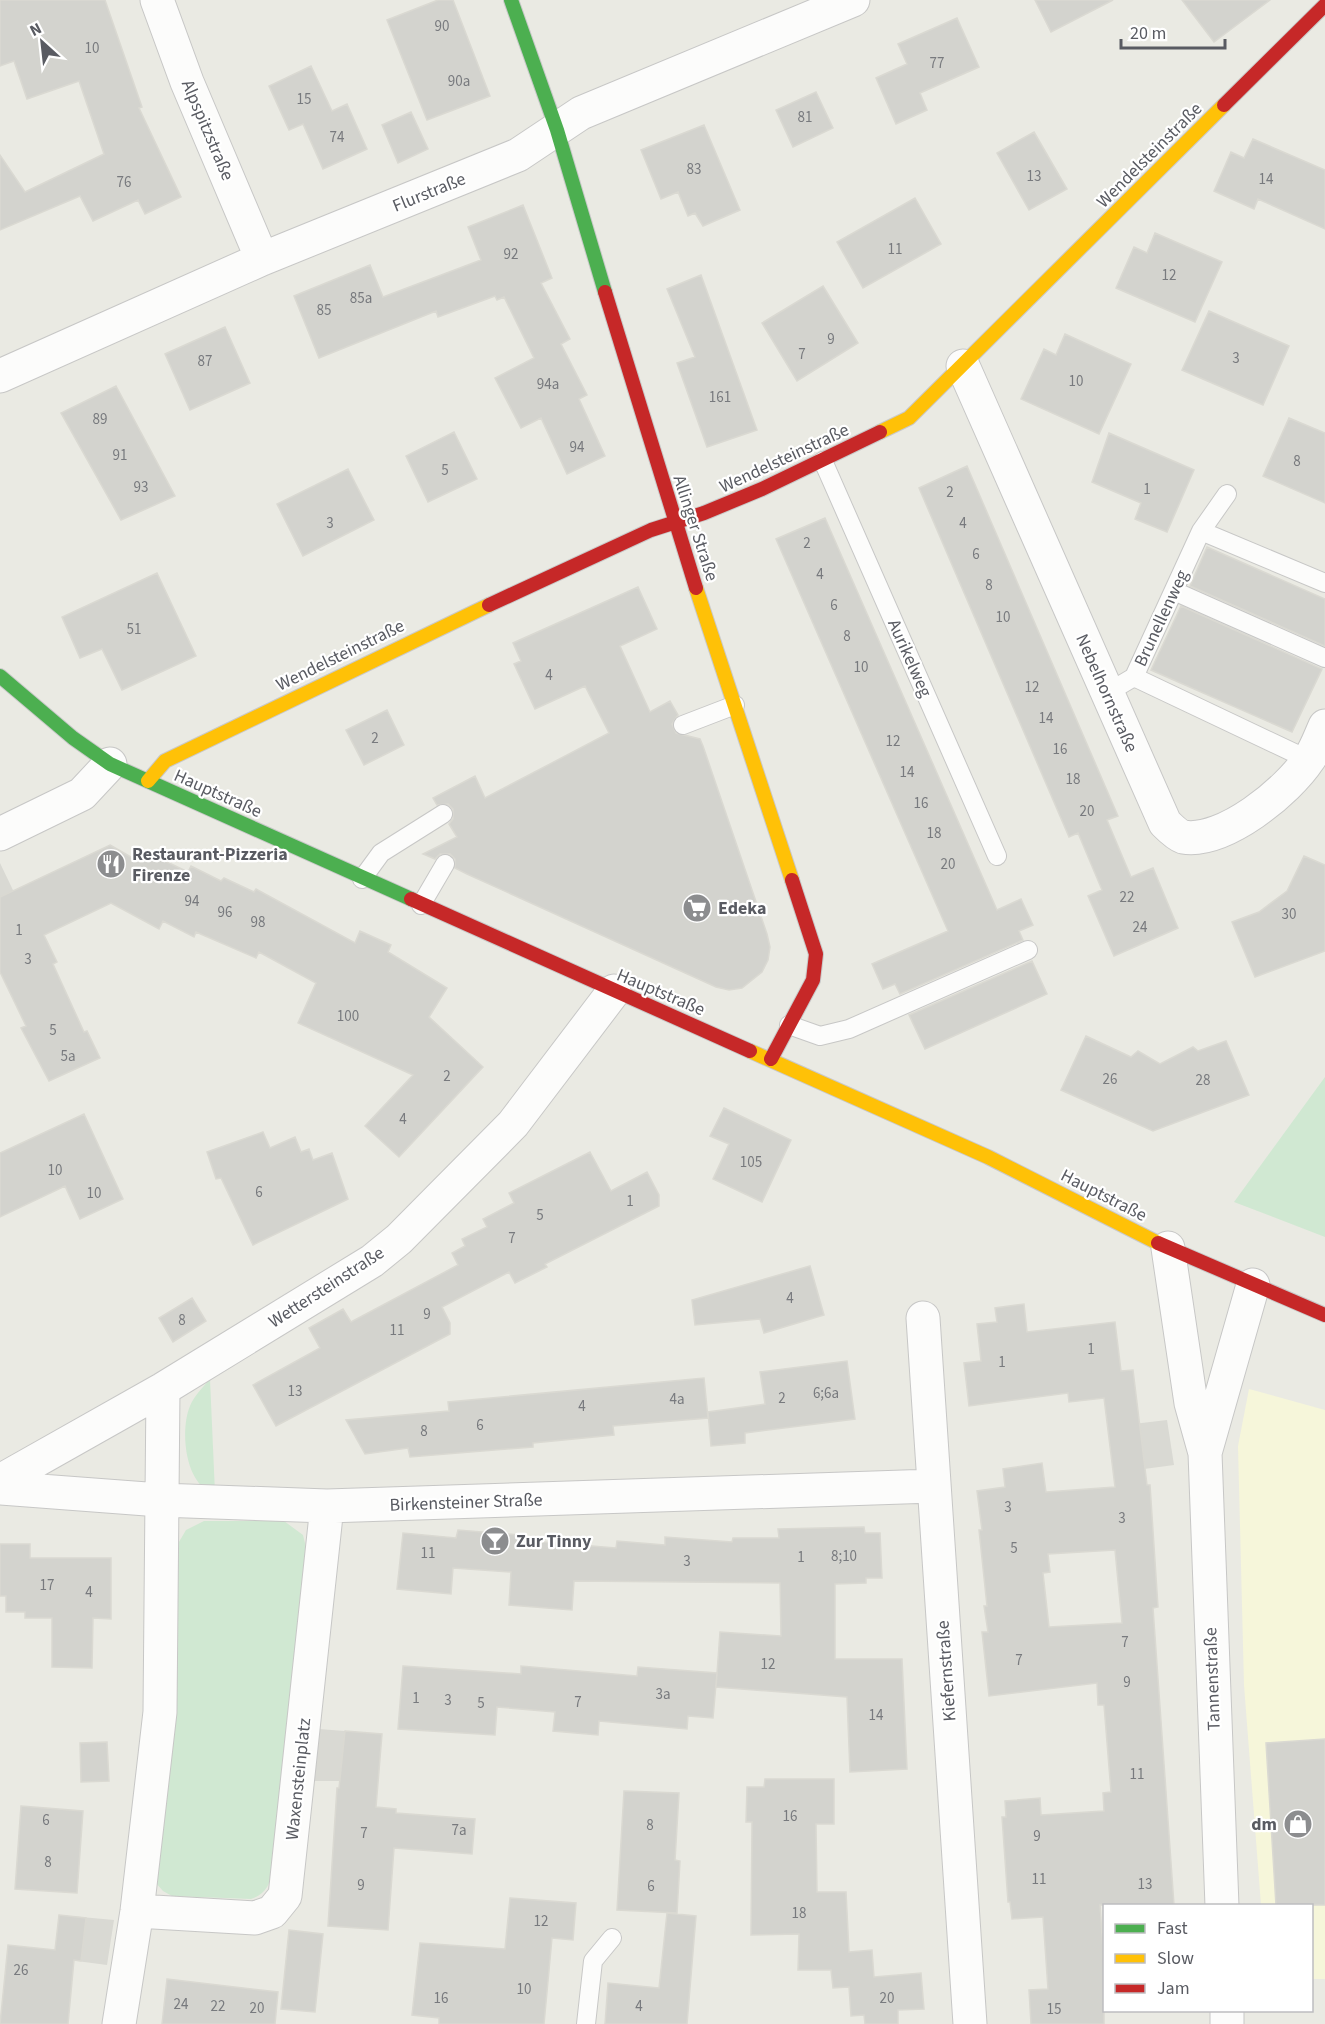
<svg xmlns="http://www.w3.org/2000/svg" width="1325" height="2024" viewBox="0 0 1325 2024" font-family="'Source Sans 3',sans-serif">
	<style>
		.commercial { fill: #f6f6da }
		.industrial { fill: #d9d9d3 }
		.green { fill: #d0e8d2 }
		.building { fill: #d3d3ce; stroke: #dad9d2; stroke-width: 1.5; fill-rule: evenodd }
		.lines { fill: none; stroke-linecap: round; stroke-linejoin: round }
		.lane-casing { stroke: #c7c7c6; stroke-width: 20 }
		.street-casing { stroke: #c7c7c6; stroke-width: 35 }
		.fast-casing { stroke: #c9c9c9; stroke-width: 16 }
		.slow-casing { stroke: #c9c9c9; stroke-width: 16 }
		.jam-casing { stroke: #c9c9c9; stroke-width: 16 }
		.lane { stroke: #fcfcfb; stroke-width: 18 }
		.street { stroke: #fcfcfb; stroke-width: 33 }
		.fast { stroke: #4caf50; stroke-width: 14 }
		.slow { stroke: #ffc107; stroke-width: 14 }
		.jam { stroke: #c62828; stroke-width: 14 }
		.labels { text-anchor: middle; stroke-width: 4.5; stroke-linejoin: round; paint-order: stroke }
		.number-label { font-size: 15px; fill: #787a7e }
		.street-label { font-size: 18px; fill: #595b62; stroke: #fff }
		.poi-label { font-size: 18px; font-weight: bold; fill: #595b62; stroke: #fff; text-anchor: start }
	</style>
	<rect width="100%" height="100%" fill="#eaeae3"/>
	<path class="commercial" d="M1249 1389 1325 1410V1979H1312V1906L1261 1905 1244 1685 1238 1446Z"/>
	<path class="industrial" d="M0 863 23 911 0 922Z
		M1167 1420 1174 1465 1114 1473 1108 1427Z
		M319 1729 382 1734 340 1781H314Z
		M59 1915 114 1920 107 1965 54 1958Z"/>
	<path class="green" d="M1325 1077V1237L1234 1202Z
		M210 1379 215 1493C211 1491 206 1489 203 1487 184 1471 181 1427 190 1406 194 1396 203 1387 210 1379Z
		M204 1521H284L303 1535 306 1547 274 1870C269 1885 266 1894 251 1899L172 1896 163 1891 155 1882 176 1547 186 1530Z"/>
	<path class="building" d="M0 0H105L142 107 139 108 181 197 145 214 138 200 93 221 80 196 0 230V155L25 192 104 154 79 81 27 99 14 61 0 66Z
		M438 0H453L490 96 427 120 387 20Z
		M1035 0H1113L1051 32Z
		M1182 0H1270L1214 42Z
		M957 18 979 67 920 93 927 110 896 124 876 78 907 64 898 44Z
		M311 66 332 111 347 104 367 149 323 169 303 124 289 130 269 86Z
		M816 92 833 128 793 147 776 110Z
		M411 112 428 149 398 163 382 125Z
		M704 125 740 210 703 226 695 213 688 216 678 192 661 199 641 150Z
		M1034 132 1067 189 1029 210 997 153Z
		M1253 139 1325 170V229L1258 199 1254 209 1214 191 1231 152 1244 158Z
		M915 198 941 244 863 288 837 242Z
		M523 205 552 278 541 283 570 339 561 344 587 395 579 399 605 456 567 474 541 418 521 428 495 378 534 358 504 297 497 300 495 296 438 317 436 311 319 358 294 296 370 265 383 297 481 260 468 227Z
		M1155 233 1222 262 1195 322 1116 288 1134 247 1147 253Z
		M701 275 757 430 707 447 677 363 695 357 667 289Z
		M823 286 858 343 797 381 762 323Z
		M1209 311 1289 346 1263 405 1182 370Z
		M225 327 250 383 190 410 165 354Z
		M1065 334 1131 364 1099 434 1021 399 1044 349 1056 355Z
		M116 386 175 496 121 520 61 413Z
		M1289 418 1325 433V503L1263 476Z
		M454 432 477 479 428 502 406 456Z
		M1109 433 1194 470 1167 532 1135 519 1141 503 1092 482Z
		M967 466 1118 816 1107 820 1131 877 1153 868 1178 928 1114 956 1088 896 1102 890 1078 833 1069 837 919 488Z
		M348 469 374 520 303 556 277 504Z
		M825 518 997 910 1021 899 1033 925 1019 931 1023 940 900 994 895 984 883 989 872 964 948 931 776 539Z
		M1207 547 1325 599V646L1190 586Z
		M157 573 196 656 122 690 102 649 80 658 62 617Z
		M638 587 657 629 620 646 650 712 670 701 678 715 672 724 676 733 700 739 703 746 767 934 770 947 768 960 762 972 742 988 729 990 716 987 467 874 455 868V859L450 854H440L435 859 423 854 457 837 449 824 453 819V809L448 804 437 805 433 798 475 776 485 798 609 733 585 686 535 709 514 664 521 661 513 643Z
		M1181 606 1322 669 1292 732 1151 670Z
		M387 710 404 745 364 765 346 730Z
		M110 845 136 860 142 850 188 872 191 866 221 881 224 878 254 892 256 889 355 943 360 931 391 945 388 952 447 988 429 1017 483 1067 399 1157 365 1126 413 1075 298 1023 316 983 259 952 256 958 196 932 194 937 163 921 159 929 111 903 44 935 57 962 53 964 84 1032 87 1031 100 1058 49 1081 21 1028 26 1026 0 972V897Z
		M1304 856 1325 865V951L1255 977 1232 922 1259 912 1287 891Z
		M1032 961 1047 994 925 1049 909 1015Z
		M1086 1036 1131 1057 1138 1051 1160 1064 1193 1047 1198 1051 1226 1041 1249 1095 1153 1131 1061 1090Z
		M724 1108 791 1140 762 1202 713 1179 729 1144 710 1136Z
		M84 1114 123 1199 80 1219 65 1186 0 1217V1153Z
		M263 1132 270 1148 295 1137 301 1152 309 1149 313 1160 332 1153 348 1199 253 1245 221 1178 216 1179 207 1152Z
		M590 1152 611 1191 647 1172 659 1195V1206L545 1264 547 1267 515 1283 509 1272 442 1307 450 1323V1334L276 1426 253 1385 320 1348 309 1328 343 1309 351 1322 458 1265 452 1253 465 1246 462 1239 487 1227 483 1219 514 1203 509 1193Z
		M810 1266 824 1315 764 1333 760 1319 695 1325 692 1300Z
		M192 1298 206 1321 173 1342 159 1318Z
		M1024 1304 1027 1332 1115 1322 1121 1371 1133 1370 1147 1485H1150L1158 1607 1153 1608 1174 1905H1100L1104 1964V2024H1031L1029 1990 1048 1989 1043 1917 1012 1919 1010 1902H1008L1002 1817H1006L1005 1801 1040 1798 1041 1815 1104 1811 1103 1793 1111 1792 1104 1705H1098L1097 1683 989 1696 982 1632H988L984 1606H987L979 1530H982L977 1491 1005 1487 1003 1469 1042 1463 1046 1492 1115 1487 1104 1398 1069 1402 1068 1393 969 1406 964 1363 981 1361 977 1324 997 1322 995 1308ZM1115 1550 1122 1623 1049 1627 1043 1573 1050 1572 1048 1554Z
		M847 1361 855 1419 745 1433V1443L711 1446 708 1412 765 1404 760 1372Z
		M704 1378 708 1418 613 1426 614 1435 533 1443V1447L410 1457 408 1448 365 1454 346 1420 449 1411 448 1402Z
		M864 1527 865 1533H880L882 1578H866V1583L835 1584V1659H902L907 1769 850 1772 847 1697 716 1687 720 1632 781 1636 780 1583 574 1581 572 1610 509 1605 511 1572 453 1568 451 1594 397 1589 403 1533 456 1538 458 1530 519 1535V1540L616 1548 617 1541 665 1545V1537L732 1542 733 1538H779L778 1529Z
		M0 1544H30V1558H111V1619L93 1618 92 1668 52 1667V1618H25V1612H6V1596H0Z
		M403 1666 521 1674V1666L637 1676 638 1667 717 1673 713 1718 688 1716 687 1729 599 1721 598 1735 553 1731 555 1712 497 1707 495 1735 398 1729Z
		M345 1731 382 1734 376 1807 396 1809V1813L475 1819 472 1854 394 1848 388 1930 328 1926 337 1788H339Z
		M1325 1739V1905H1276L1266 1743Z
		M107 1742 109 1781 81 1782 80 1743Z
		M765 1779H834V1824H816L817 1892H846L849 1952 872 1950 874 1977 921 1973 924 2009 898 2010V2024H865L864 2015 851 2016 849 1987 833 1988 831 1970H798L799 1934 751 1935 752 1822H746L747 1787H764Z
		M624 1791 679 1793 675 1860 680 1861 677 1913 617 1910Z
		M21 1806 83 1811 77 1893 15 1889Z
		M510 1898 576 1903 573 1940 552 1938 544 2024H439V2018L412 2015 420 1943 505 1949Z
		M667 1913 696 1916 687 2024H605L608 1983 659 1988Z
		M59 1915 86 1918 81 1961 74 1960 68 2024H0L8 1945 55 1950Z
		M289 1930 323 1934 315 2012 281 2009Z
		M167 1979 278 1992 275 2024H162Z"/>
	<g class="lines">
		<g class="lane-casing">
			<path id="lane" d="M823 461 997 856
				M1201 531 1325 583
				M1174 591 1325 658
				M1134 677 1309 760
				M1107 693 1134 677 1201 531 1227 494
				M683 725 735 705
				M362 879 381 853 443 814
				M421 905 445 864
				M789 1025 820 1036 849 1029 1028 950
				M586 2024 593 1961 612 1938"/>
		</g>
		<g class="street-casing">
			<path id="street" d="M157 0 187 82 262 259
				M963 366 1165 823C1170 828 1177 835 1183 837 1224 844 1288 791 1309 759 1316 749 1320 737 1325 726
				M0 376 262 259 518 155 581 113 853 0
				M0 834 82 794 110 764
				M1168 1248 1191 1403 1205 1453 1222 1906
				M923 1318 970 2024
				M1205 1453 1253 1285
				M0 1481 163 1389 372 1261 399 1239 513 1124 614 991
				M0 1488 160 1500 327 1506 933 1486
				M137 1911 255 1918 272 1912 285 1896 327 1506
				M1227 2010V2024
				M119 2024 137 1911 160 1712 163 1389"/>
		</g>
		<g class="fast-casing">
			<path id="fast" d="M511 0 557 130 605 292
				M0 676 73 738 110 764 411 899"/>
		</g>
		<g class="slow-casing">
			<path id="slow" d="M880 432 909 418 1224 105
				M696 588 792 880
				M148 781 165 761 489 605
				M750 1051 988 1157 1158 1243"/>
		</g>
		<g class="jam-casing">
			<path id="jam" d="M1224 105 1325 5
				M605 292 696 588
				M489 605 651 530 704 513 762 489 880 432
				M411 899 750 1051
				M771 1059 813 980 816 954 792 880
				M1158 1243 1325 1315"/>
		</g>
		<use href="#lane" class="lane"/>
		<use href="#street" class="street"/>
		<use href="#fast" class="fast"/>
		<use href="#slow" class="slow"/>
		<use href="#jam" class="jam"/>
	</g>
	<defs>
		<g id="restaurant-disc" transform="scale(1.5)"><circle r="9.5" fill="#8c8d8f" stroke="#fff"/><path d="M-5-6h1v4h1v-4h1v4h1v-4h1v5L-1.5 .5V6h-2V.5L-5-1ZM5-6V6H3V1.5H1.5Q1.5-4 5-6Z" fill="#fff"/></g>
		<g id="supermarket-disc" transform="scale(1.5)"><circle r="9.5" fill="#8c8d8f" stroke="#fff"/><path d="M-6-5.5h2.5l.6 2H6L4.5 2H-2.5L-4.4-4H-6ZM-1.5 3.2a1.3 1.3 0 1 0 .1 0ZM3 3.2a1.3 1.3 0 1 0 .1 0Z" fill="#fff"/></g>
		<g id="bar-disc" transform="scale(1.5)"><circle r="9.5" fill="#8c8d8f" stroke="#fff"/><path d="M-6-5H6L.8 .8V4.5H3.5V6h-7V4.5H-.8V.8Z" fill="#fff"/></g>
		<g id="shop-disc" transform="scale(1.5)"><circle r="9.5" fill="#8c8d8f" stroke="#fff"/><path d="M-5-2.5h2.3a2.7 3.5 0 0 1 5.4 0H5L5.5 6h-11ZM-1.5-2.5h3a1.5 2.3 0 0 0-3 0Z" fill="#fff"/></g>
	</defs>
	<g fill-rule="evenodd">
		<use href="#restaurant-disc" x="111" y="864"/>
		<use href="#supermarket-disc" x="697" y="908"/>
		<use href="#bar-disc" x="495" y="1541"/>
		<use href="#shop-disc" x="1298" y="1824"/>
	</g>
	<g class="labels">
		<g class="number-label">
			<text x="442" y="31">90</text>
			<text x="92" y="53">10</text>
			<text x="937" y="68">77</text>
			<text x="459" y="86">90a</text>
			<text x="304" y="104">15</text>
			<text x="805" y="122">81</text>
			<text x="337" y="142">74</text>
			<text x="694" y="174">83</text>
			<text x="1034" y="181">13</text>
			<text x="1266" y="184">14</text>
			<text x="124" y="187">76</text>
			<text x="895" y="254">11</text>
			<text x="511" y="259">92</text>
			<text x="1169" y="280">12</text>
			<text x="361" y="303">85a</text>
			<text x="324" y="315">85</text>
			<text x="831" y="344">9</text>
			<text x="802" y="359">7</text>
			<text x="1236" y="363">3</text>
			<text x="205" y="366">87</text>
			<text x="1076" y="386">10</text>
			<text x="548" y="389">94a</text>
			<text x="720" y="402">161</text>
			<text x="100" y="424">89</text>
			<text x="577" y="452">94</text>
			<text x="120" y="460">91</text>
			<text x="1297" y="466">8</text>
			<text x="445" y="475">5</text>
			<text x="141" y="492">93</text>
			<text x="1147" y="494">1</text>
			<text x="950" y="497">2</text>
			<text x="330" y="528">3</text>
			<text x="963" y="528">4</text>
			<text x="807" y="548">2</text>
			<text x="976" y="559">6</text>
			<text x="820" y="579">4</text>
			<text x="989" y="590">8</text>
			<text x="834" y="610">6</text>
			<text x="1003" y="622">10</text>
			<text x="134" y="634">51</text>
			<text x="847" y="641">8</text>
			<text x="861" y="672">10</text>
			<text x="549" y="680">4</text>
			<text x="1032" y="692">12</text>
			<text x="1046" y="723">14</text>
			<text x="375" y="743">2</text>
			<text x="893" y="746">12</text>
			<text x="1060" y="754">16</text>
			<text x="907" y="777">14</text>
			<text x="1073" y="784">18</text>
			<text x="921" y="808">16</text>
			<text x="1087" y="816">20</text>
			<text x="934" y="838">18</text>
			<text x="948" y="869">20</text>
			<text x="1127" y="902">22</text>
			<text x="192" y="906">94</text>
			<text x="225" y="917">96</text>
			<text x="1289" y="919">30</text>
			<text x="258" y="927">98</text>
			<text x="1140" y="932">24</text>
			<text x="19" y="935">1</text>
			<text x="28" y="964">3</text>
			<text x="348" y="1021">100</text>
			<text x="53" y="1035">5</text>
			<text x="68" y="1061">5a</text>
			<text x="447" y="1081">2</text>
			<text x="1110" y="1084">26</text>
			<text x="1203" y="1085">28</text>
			<text x="403" y="1124">4</text>
			<text x="751" y="1167">105</text>
			<text x="55" y="1175">10</text>
			<text x="259" y="1197">6</text>
			<text x="94" y="1198">10</text>
			<text x="630" y="1206">1</text>
			<text x="540" y="1220">5</text>
			<text x="512" y="1243">7</text>
			<text x="790" y="1303">4</text>
			<text x="427" y="1319">9</text>
			<text x="182" y="1325">8</text>
			<text x="397" y="1335">11</text>
			<text x="1091" y="1354">1</text>
			<text x="1002" y="1367">1</text>
			<text x="295" y="1396">13</text>
			<text x="826" y="1398">6;6a</text>
			<text x="782" y="1403">2</text>
			<text x="677" y="1404">4a</text>
			<text x="582" y="1411">4</text>
			<text x="480" y="1430">6</text>
			<text x="424" y="1436">8</text>
			<text x="1008" y="1512">3</text>
			<text x="1122" y="1523">3</text>
			<text x="1014" y="1553">5</text>
			<text x="428" y="1558">11</text>
			<text x="844" y="1561">8;10</text>
			<text x="801" y="1562">1</text>
			<text x="687" y="1566">3</text>
			<text x="47" y="1590">17</text>
			<text x="89" y="1597">4</text>
			<text x="1125" y="1647">7</text>
			<text x="1019" y="1665">7</text>
			<text x="768" y="1669">12</text>
			<text x="1127" y="1687">9</text>
			<text x="663" y="1699">3a</text>
			<text x="416" y="1703">1</text>
			<text x="448" y="1705">3</text>
			<text x="578" y="1707">7</text>
			<text x="481" y="1708">5</text>
			<text x="876" y="1720">14</text>
			<text x="1137" y="1779">11</text>
			<text x="790" y="1821">16</text>
			<text x="46" y="1825">6</text>
			<text x="650" y="1830">8</text>
			<text x="459" y="1835">7a</text>
			<text x="364" y="1838">7</text>
			<text x="1037" y="1841">9</text>
			<text x="48" y="1867">8</text>
			<text x="1039" y="1884">11</text>
			<text x="1145" y="1889">13</text>
			<text x="361" y="1890">9</text>
			<text x="651" y="1891">6</text>
			<text x="799" y="1918">18</text>
			<text x="541" y="1926">12</text>
			<text x="21" y="1975">26</text>
			<text x="524" y="1994">10</text>
			<text x="441" y="2003">16</text>
			<text x="887" y="2003">20</text>
			<text x="181" y="2009">24</text>
			<text x="218" y="2011">22</text>
			<text x="639" y="2011">4</text>
			<text x="257" y="2013">20</text>
			<text x="1054" y="2014">15</text>
		</g>
		<g class="street-label">
			<text transform="translate(208 130) rotate(67)" y="6">Alpspitzstraße</text>
			<text transform="translate(1149 155) rotate(-45)" y="6">Wendelsteinstraße</text>
			<text transform="translate(429 192) rotate(-22)" y="6">Flurstraße</text>
			<text transform="translate(784 458) rotate(-25)" y="6">Wendelsteinstraße</text>
			<text transform="translate(696 528) rotate(72)" y="6">Allinger Straße</text>
			<text transform="translate(1161 618) rotate(-65)" y="6">Brunellenweg</text>
			<text transform="translate(340 655) rotate(-26)" y="6">Wendelsteinstraße</text>
			<text transform="translate(910 658) rotate(66)" y="6">Aurikelweg</text>
			<text transform="translate(1107 693) rotate(66)" y="6">Nebelhornstraße</text>
			<text transform="translate(218 793) rotate(24)" y="6">Hauptstraße</text>
			<text transform="translate(661 992) rotate(23)" y="6">Hauptstraße</text>
			<text transform="translate(1104 1195) rotate(27)" y="6">Hauptstraße</text>
			<text transform="translate(326 1287) rotate(-33)" y="6">Wettersteinstraße</text>
			<text transform="translate(466 1502) rotate(-2)" y="6">Birkensteiner Straße</text>
			<text transform="translate(946 1671) rotate(-94)" y="6">Kiefernstraße</text>
			<text transform="translate(1212 1679) rotate(-92)" y="6">Tannenstraße</text>
			<text transform="translate(298 1779) rotate(-84)" y="6">Waxensteinplatz</text>
		</g>
		<g class="poi-label">
			<text x="132" y="860">Restaurant-Pizzeria<tspan x="132" dy="21">Firenze</tspan></text>
			<text x="718" y="914">Edeka</text>
			<text x="516" y="1547">Zur Tinny</text>
			<text x="1277" y="1830" text-anchor="end">dm</text>
		</g>
	</g>
	<rect x="1103" y="1904" width="210" height="108" fill="#ffffff" stroke="#bdbdc0" stroke-width="1.5"/>
	<rect x="1115" y="1924" width="30" height="9" fill="#4caf50" stroke="#bdbdc0" stroke-width="1.5"/>
	<text x="1157" y="1934" font-size="18" fill="#595b62">Fast</text>
	<rect x="1115" y="1954" width="30" height="9" fill="#ffc107" stroke="#bdbdc0" stroke-width="1.5"/>
	<text x="1157" y="1964" font-size="18" fill="#595b62">Slow</text>
	<rect x="1115" y="1984" width="30" height="9" fill="#c62828" stroke="#bdbdc0" stroke-width="1.5"/>
	<text x="1157" y="1994" font-size="18" fill="#595b62">Jam</text>
	<g transform="translate(42 42) rotate(333)" stroke="#ffffff" stroke-width="4.5" paint-order="stroke">
	<path d="M0-4.5L10 22L0 15L-10 22Z" fill="#595b62"/>
	<text y="-9" font-size="16" font-weight="bold" text-anchor="middle" fill="#595b62">N</text>
	</g>
	<path d="M1121 39v9h104v-9" fill="none" stroke="#595b62" stroke-width="3"/>
	<text x="1130" y="39" font-size="18" fill="#595b62" stroke="#ffffff" stroke-width="4.5" paint-order="stroke">20 m</text>
</svg>
